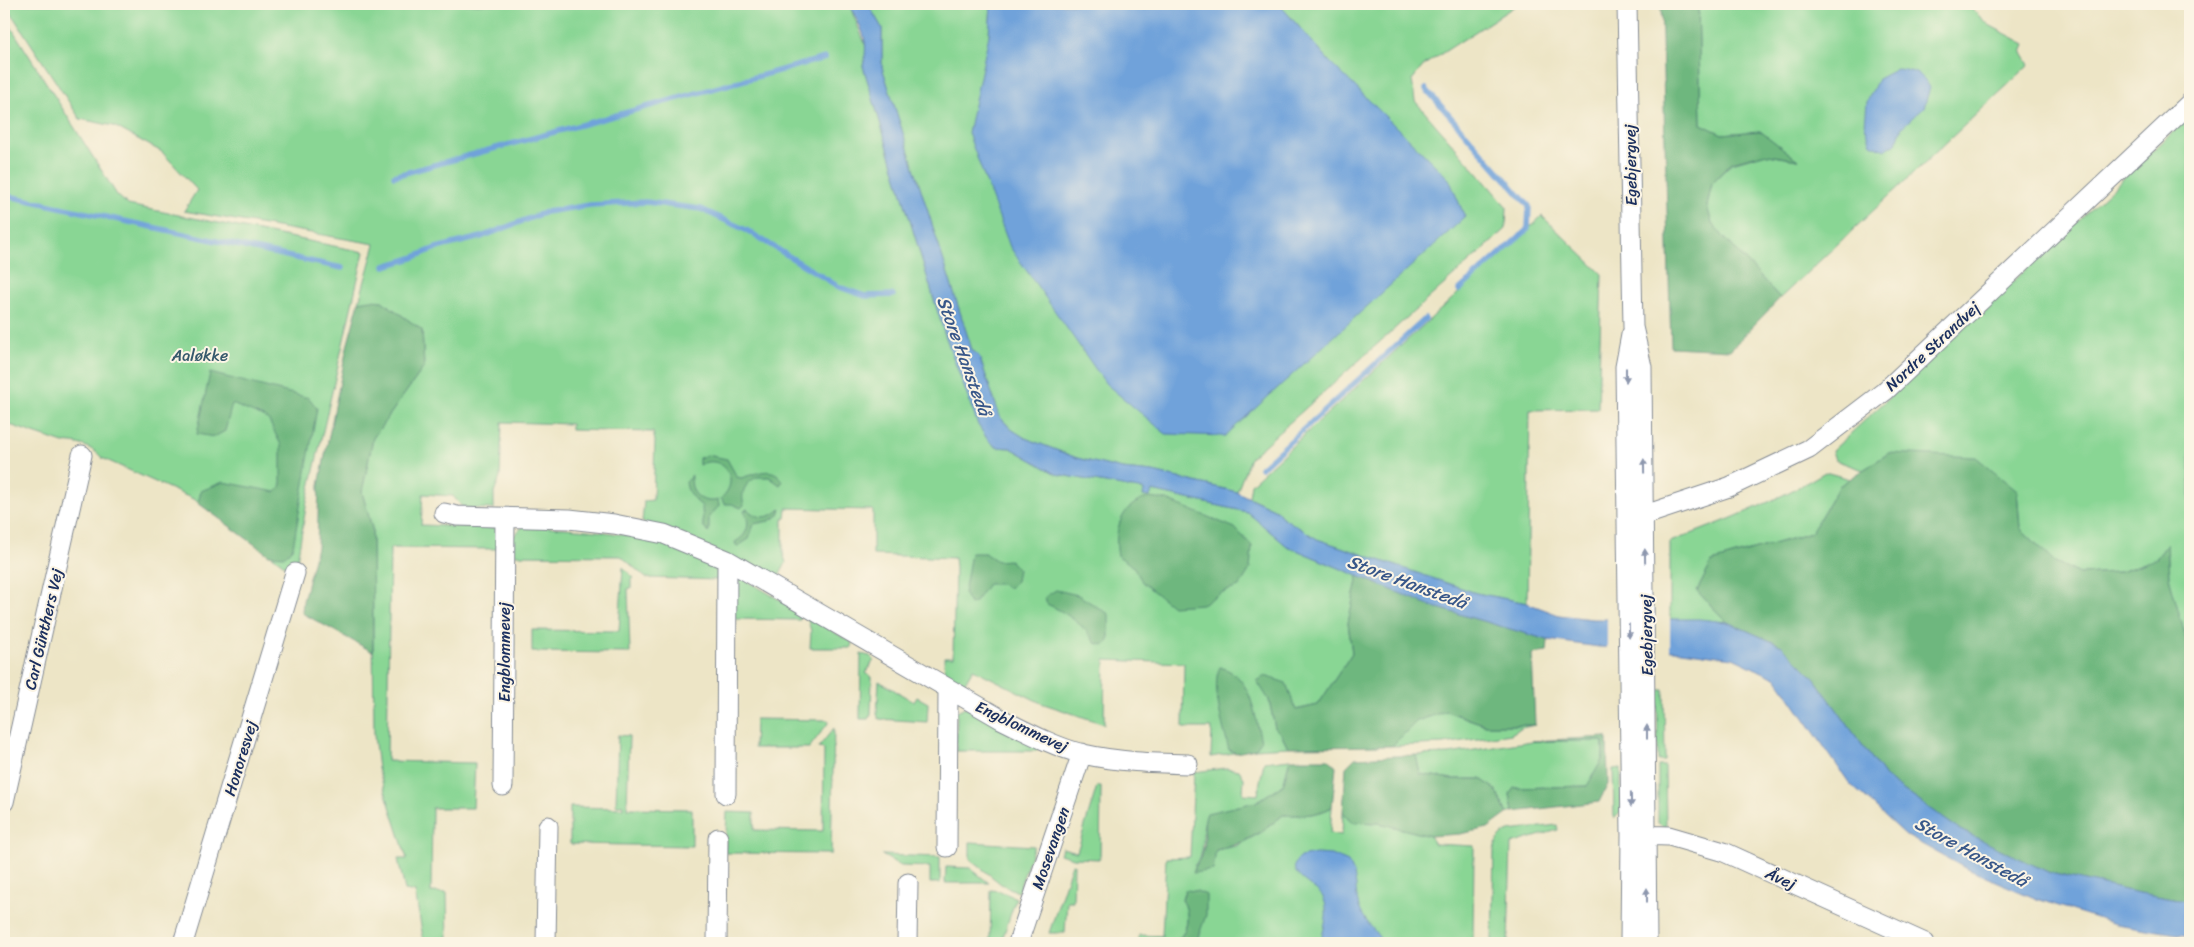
<svg xmlns="http://www.w3.org/2000/svg" width="2194" height="947" viewBox="0 0 2194 947" font-family="Sriracha,sans-serif">
	<style>
		.green { fill: #89d694; stroke: #528279 }
		.forest { fill: #6eb77e; stroke: #44736e }
		.water { fill: #6fa2da; stroke: #45689c }
		.pier { fill: #ede5c6 }
		.lines { fill: none; stroke-linecap: round; stroke-linejoin: round }
		.stream { stroke: #6fa2da; stroke-width: 5.5 }
		.minor-casing { stroke: #848a92; stroke-width: 21 }
		.minor { stroke: #fff; stroke-width: 19 }
		.oneway { fill: #8d97ae }
		.labels { text-anchor: middle; stroke-width: 4; stroke-linejoin: round; paint-order: stroke }
		.street-label { font-size: 16px; fill: #1b2f5e; stroke: #fcf5e5 }
		.park-label { font-size: 16px; fill: #36596c; stroke: #fcf5e5 }
		.water-label { font-size: 18px; font-style: italic; fill: #385789; stroke: #fcf5e5 }
	</style>
	<rect width="100%" height="100%" fill="#fcf5e5"/>
	<filter id="ink" filterUnits="userSpaceOnUse"><feTurbulence type="fractalNoise" baseFrequency=".02" numOctaves="2"/><feDisplacementMap in="SourceGraphic" scale="10" xChannelSelector="R" yChannelSelector="G"/><feConvolveMatrix kernelMatrix="1 2 1 2 8 2 1 2 1" color-interpolation-filters="sRGB"/></filter>
	<filter id="wash" filterUnits="userSpaceOnUse"><feTurbulence type="fractalNoise" baseFrequency=".0096" numOctaves="4" result="noise"/><feDisplacementMap in="SourceGraphic" scale="20" xChannelSelector="R" yChannelSelector="G"/><feGaussianBlur stdDeviation="1.12" result="paint"/><feColorMatrix in="noise" values="0 0 0 0 0 0 0 0 0 0 0 0 0 0 0 0 0 1.4 0 .05"/><feComposite in="paint" operator="in"/></filter>
	<g filter="url(#wash)">
		<rect width="100%" height="100%" fill="#ede5c6"/>
		<path class="green" d="M5 4H849L867 49 863 66 944 332 978 424 988 440 996 447 1011 448 1056 474 1145 490 1143 496 1152 491 1247 512 1287 546 1358 576 1348 623 1352 653 1318 705 1295 710 1269 700 1275 728 1282 735 1288 747 1255 749 1211 757 1212 728H1183L1184 663 1105 660 1104 724 1041 703 973 669 963 686 942 675 945 670 944 657H953L955 568 954 558 873 555V510L786 508 785 519H783V553L786 563 777 580 642 522 644 501 653 500 655 441 653 432 571 430V424L502 422 500 477 494 493V509L463 508 453 496 423 494 421 525 498 528V549L390 548 387 761 475 763 473 808H432L431 892 447 893 448 943H424L415 892 405 890 398 859H407L378 769 374 735 372 528 362 492 373 438 424 367 422 330 382 301 359 302 375 244 184 211 197 190 162 152 114 126 80 119Z
			M868 4H991L989 35 1329 61 1279 4H1518L1424 65 1412 80 1415 101 1507 207 1506 229 1250 458 1237 492 1153 472 1122 469 1077 458 1025 438 1011 429 1000 417 979 356 972 350 882 67V28Z
			M1698 4H1966L1989 25 2025 44 2022 53 2029 65 1780 298 1712 224 1707 206 1712 183 1732 163 1763 154 1797 160 1760 131 1722 134 1701 124Z
			M4 16 117 195 128 205 364 252 307 501 295 573 202 503 102 458C95 448 75 441 63 443L4 423Z
			M2190 116V653L2169 577 2167 545 2156 559 2120 572 2080 574 2055 562 2020 528 2017 491 1889 453 1863 470 1835 460 1832 451Z
			M1542 216 1602 274 1598 409 1530 410 1527 603 1476 593 1317 539 1282 517 1276 510 1249 497 1251 484Z
			M1825 472 1850 479 1839 486 1811 533 1712 562 1697 591 1727 622 1670 619V542C1723 522 1776 502 1825 472Z
			M523 526C557 526 720 536 719 580L646 578 621 556 515 555 512 552V538Z
			M623 567 634 578 631 579V588L628 589 630 653 532 652V630L619 631Z
			M742 578 801 612 800 620 734 619V586Z
			M807 617 852 642 851 648H810L811 631Z
			M861 654 870 656 874 660 866 673 872 677 871 714 868 719H860Z
			M879 681 914 702 917 697 928 703 927 722 879 719 877 714Z
			M1657 690H1664L1665 761H1658Z
			M965 707 1037 744 1038 749 1035 751H956L957 711Z
			M1446 711 1486 725H1535L1521 728 1511 734 1444 744 1392 746 1417 721Z
			M755 719 828 720 829 722 809 748H754Z
			M834 728 831 854 725 853 727 812 754 813V830L823 831 824 749 818 748Z
			M618 735 629 736 627 808 692 809V846L570 844V807L623 808V805H616Z
			M1532 741H1603V758L1588 786 1514 788 1510 794 1513 812 1507 814 1496 790 1481 779H1452L1420 774 1416 755 1449 754Z
			M1290 759 1283 785 1256 802 1207 814C1198 833 1210 846 1194 866L1216 850 1236 846 1262 832 1283 815C1302 815 1316 816 1332 807L1330 833 1342 835 1343 812 1352 822 1379 823 1430 836 1435 844 1474 846 1473 943H1196L1201 932 1185 890 1182 900C1192 913 1187 939 1171 943 1162 946 1148 943 1139 943V935L1162 936 1166 858 1190 857 1194 772 1226 768 1239 770 1244 778 1243 794 1258 795C1259 783 1262 774 1264 762Z
			M1658 766H1665L1666 828 1658 823Z
			M1621 768V812L1614 819 1613 769Z
			M1097 786H1101V790L1100 859 1073 858 1060 854 1062 848 1077 852Z
			M1557 825 1558 830 1511 844 1508 943H1492L1494 850C1497 841 1499 835 1509 831Z
			M970 842 1034 846 1018 892 1001 884 970 859Z
			M882 855 940 857V883H930V867L901 866Z
			M1072 864H1074L1073 901H1067L1065 933H1049Z
			M946 867 970 868 989 883H945Z
			M991 890 1000 891 1016 898 1001 943H990Z"/>
		<path class="forest" d="M1661 4H1698L1701 124 1722 134 1760 131 1798 160 1763 154 1732 162 1712 183 1707 206 1712 224 1780 298 1730 350 1671 347Z
			M371 300 382 301 422 330 424 367 373 438 362 492 372 528 373 652 302 613 303 601 317 547 319 485 347 347 359 302Z
			M210 373 309 398 317 408 293 547 285 556 269 555 198 503 201 491 223 482 276 492 281 487V445L268 419 232 404 225 431 214 437 197 434Z
			M1889 453 1976 457 2017 491 2020 528 2055 562 2080 574 2120 572 2156 559 2167 544 2169 577 2190 653V902L2134 892 2050 873 1960 830 1886 778 1814 678 1782 646 1727 622 1697 591 1712 562 1811 533 1839 486Z
			M707 455 727 459 737 477 741 478C756 474 773 464 783 481L780 485 769 477H757C745 483 740 493 744 505L741 508 732 504H724L721 498C742 481 723 452 699 465V458Z
			M692 475C688 492 701 505 718 500L719 506 709 517V531L707 532 703 526 702 506C693 499 687 493 686 482Z
			M1148 498 1167 500 1235 528 1252 546 1250 569 1239 587 1221 593 1202 604 1172 606 1143 583 1133 566 1118 556C1113 531 1121 504 1148 498Z
			M781 508 779 515 769 521 754 524 749 539 738 546 736 545 735 542C748 535 751 524 744 511L747 509C758 520 771 519 781 508Z
			M971 553H985L997 561 1010 560 1018 569 1016 581 1010 588 1001 584H988L975 602 970 604 964 593Z
			M1358 576 1431 606 1548 640 1547 652 1532 654 1535 725H1486L1446 711 1417 721 1392 746 1288 747 1282 735 1275 728 1269 700 1257 681 1265 676 1286 683 1296 710 1318 705 1352 653 1348 623Z
			M1056 590 1078 595 1109 614V641L1104 645 1095 643C1086 626 1065 612 1047 604L1045 597Z
			M1220 667C1252 676 1254 713 1261 741L1255 749 1236 753 1229 750C1224 730 1210 685 1220 667Z
			M1607 737 1608 784 1599 802 1513 812 1510 794 1514 788 1587 786 1603 758V741H1532Z
			M1416 755 1420 774 1452 779H1481L1496 790 1507 814 1488 828 1460 834 1430 836 1379 823 1352 822 1343 812 1346 767 1355 758Z
			M1290 759H1329L1336 767 1332 807C1316 816 1302 815 1283 815 1261 833 1245 844 1216 850L1213 870 1193 873C1195 864 1202 858 1204 848 1207 835 1201 826 1207 813L1256 802 1283 785Z
			M1185 890 1197 891 1206 895V915L1196 943H1173C1175 940 1180 938 1182 935 1189 926 1189 909 1182 900Z"/>
		<path class="water" d="M849 4H868L882 28V67L972 350 979 356 1000 417 1011 429 1025 438 1077 458 1122 469 1153 472 1237 492 1276 510 1282 517 1317 539 1476 593 1527 603 1559 615 1592 619H1699L1727 622 1782 646 1814 678 1886 778 1960 830 2050 873 2134 892 2190 902V936L2115 924 2037 899 1965 868 1907 836 1850 784 1777 679 1733 658 1675 650 1599 647 1548 640 1431 606 1358 576 1287 546 1247 512 1152 491 1150 497 1143 496 1144 490 1056 474 1011 448 996 447 988 440 978 425 944 332 863 66C870 38 861 29 849 4Z
			M991 4H1279L1329 61 1449 179 1465 217 1225 436 1166 434 1106 384 1010 247 968 133 989 35Z
			M1897 69C1912 70 1924 74 1930 88L1924 107 1902 127 1896 143 1885 150 1871 144 1865 126 1867 102 1878 79Z
			M1316 854 1332 855 1348 862C1359 878 1354 890 1359 907 1364 921 1376 931 1383 943H1320C1324 929 1330 911 1323 897 1316 885 1281 874 1300 857Z"/>
		<path class="pier" d="M1607 616H1670V653L1607 650Z"/>
		<g class="lines">
			<path class="stream" d="M1426 89 1529 206 1528 229 1459 290
				M394 176 825 58
				M4 195 342 268
				M385 266 412 258 436 248 481 237 546 212 590 205 646 202 701 209 748 231 839 287 865 296 893 295
				M1261 468 1425 319"/>
		</g>
	</g>
	<g filter="url(#ink)">
		<g class="lines">
			<g class="minor-casing">
				<path id="minor" d="M1627 4 1633 327 1642 367 1647 943
					M444 513 457 516 569 519 614 524 664 534 727 560 1001 719C1027 732 1055 747 1083 754 1118 762 1153 763 1188 764
					M1628 516 1645 515 1729 487 1809 449 1885 391 2190 103
					M503 786 505 518
					M726 794 727 560
					M4 802 82 455
					M1635 835 1669 836 1724 852 1925 943
					M947 847 948 689
					M183 943 295 573
					M546 943 548 826
					M717 943 718 838
					M907 943 908 883
					M1018 943 1082 753
					M1630 943 1631 835 1625 367 1631 335"/>
			</g>
			<use href="#minor" class="minor"/>
		</g>
		<defs><path id="oneway-solid" d="M-6-.8H1V-3.2L6.5 0L1 3.2V.8H-6Z" transform="scale(1.25)"/></defs>
		<g class="oneway">
			<use href="#oneway-solid" transform="translate(1626 375) rotate(90)"/>
			<use href="#oneway-solid" transform="translate(1644 466) rotate(-91)"/>
			<use href="#oneway-solid" transform="translate(1645 556) rotate(-91)"/>
			<use href="#oneway-solid" transform="translate(1629 631) rotate(89)"/>
			<use href="#oneway-solid" transform="translate(1647 732) rotate(-90)"/>
			<use href="#oneway-solid" transform="translate(1631 800) rotate(89)"/>
			<use href="#oneway-solid" transform="translate(1647 895) rotate(-90)"/>
		</g>
	</g>
	<g class="labels">
		<g class="street-label">
			<text transform="translate(1630 165) rotate(-91)" y="6">Egebjergvej</text>
			<text transform="translate(1932 346) rotate(-43)" y="6">Nordre Strandvej</text>
			<text transform="translate(43 629) rotate(-77)" y="6">Carl Günthers Vej</text>
			<text transform="translate(1646 635) rotate(-91)" y="6">Egebjergvej</text>
			<text transform="translate(504 652) rotate(-90)" y="6">Engblommevej</text>
			<text transform="translate(1022 726) rotate(25)" y="6">Engblommevej</text>
			<text transform="translate(240 758) rotate(-73)" y="6">Honoresvej</text>
			<text transform="translate(1050 848) rotate(-71)" y="6">Mosevangen</text>
			<text transform="translate(1781 878) rotate(24)" y="6">Åvej</text>
		</g>
		<g class="park-label">
			<text x="200" y="361">Aaløkke</text>
		</g>
		<g class="water-label">
			<text transform="translate(964 356) rotate(70)" y="6">Store Hanstedå</text>
			<text transform="translate(1407 582) rotate(20)" y="6">Store Hanstedå</text>
			<text transform="translate(1971 852) rotate(29)" y="6">Store Hanstedå</text>
		</g>
	</g>
	<rect width="2194" height="947" fill="none" stroke="#fcf5e5" stroke-width="20"/>
</svg>
